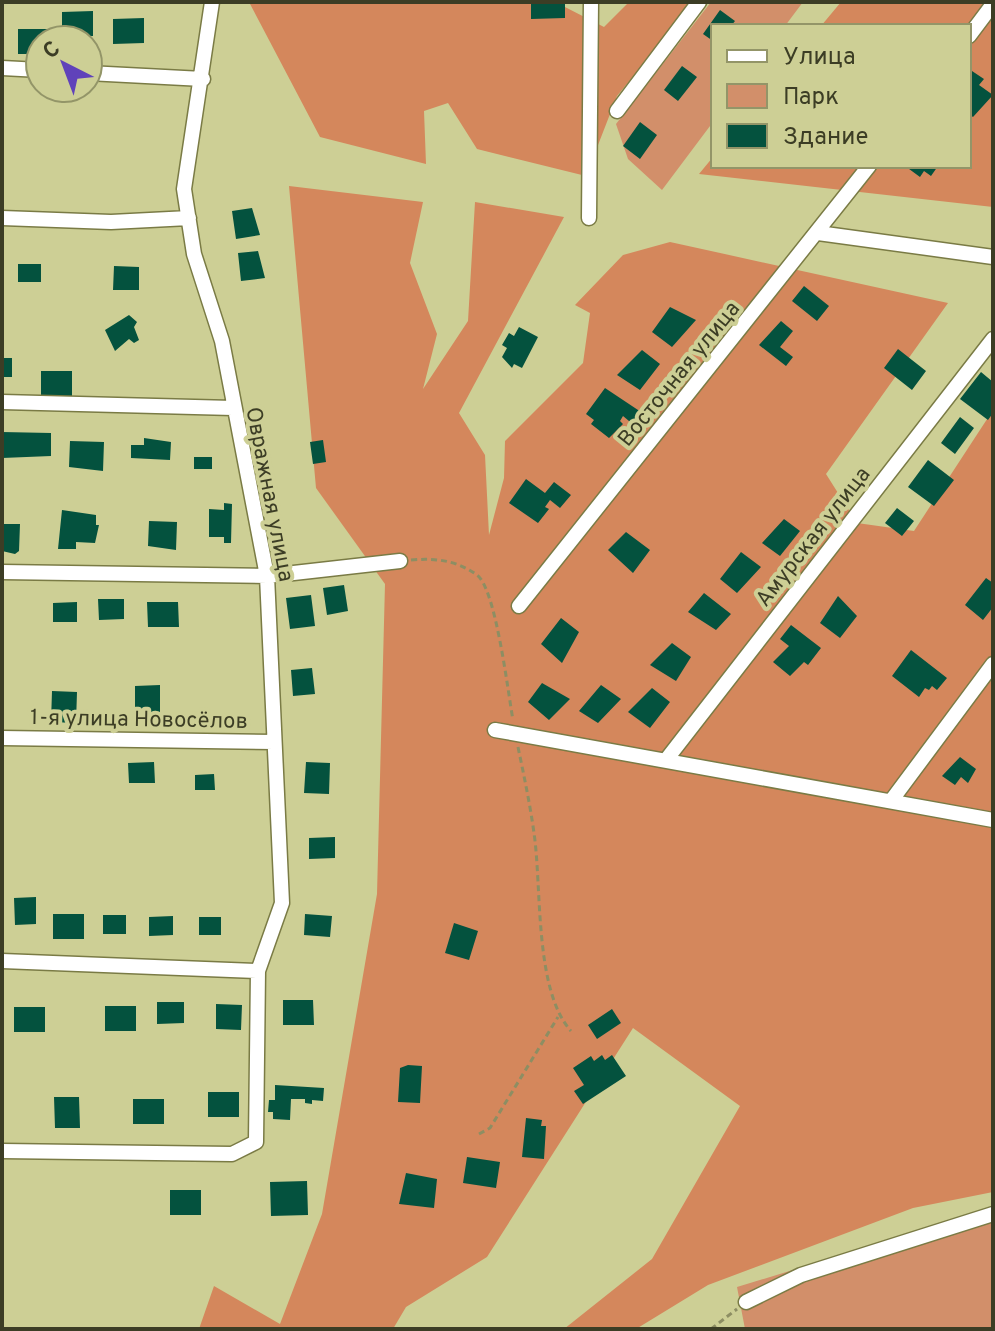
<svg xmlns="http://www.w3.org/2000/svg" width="995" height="1331" viewBox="0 0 995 1331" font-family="Overpass,sans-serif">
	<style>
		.green { fill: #d28f6a }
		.forest { fill: #d4875c }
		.building { fill: #04523e }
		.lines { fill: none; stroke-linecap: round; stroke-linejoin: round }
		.minor-casing { stroke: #7a7b45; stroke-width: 17 }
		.path { stroke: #8d8e63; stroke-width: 3; stroke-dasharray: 6 4; stroke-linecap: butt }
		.minor { stroke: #fff; stroke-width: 14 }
		.labels { text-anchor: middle; stroke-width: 8; stroke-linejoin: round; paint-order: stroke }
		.street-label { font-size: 22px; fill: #3c3d25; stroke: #cdcf95 }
	</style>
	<rect width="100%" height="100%" fill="#cdcf95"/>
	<path class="green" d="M711 2H803L785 26H713V122L662 190 628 159 616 124Z
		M993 1209V1329H745L737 1287Z"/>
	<path class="forest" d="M249 2H563V6L604 27 629 2H694L617 96 586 176 477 149 448 103 424 111 426 164 320 137Z
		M841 2H993V207L699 174 713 157V166H969V26H821Z
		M289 186 423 202 410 263 437 334 423 389 468 321 475 202 564 217 459 413 485 455 489 535 504 478 505 441 583 363 590 313 575 305 623 255 670 242 948 303 826 474 857 523 914 531 993 410V1192L913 1208 708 1285 636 1329H564L652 1259 740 1106 633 1028 487 1257 406 1307 393 1329H199L214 1286 280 1324 322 1214 377 894 385 584 316 488Z"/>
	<path class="building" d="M531 2H565V18L531 19Z
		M720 10 735 21 731 26H713V41L703 34Z
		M93 11V36L62 37V12Z
		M144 18V43L113 44V19Z
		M18 29H49V40H40V54H18Z
		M682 66 697 77 678 101 664 90Z
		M969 69 984 79 979 85 993 95 973 117 969 114Z
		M640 122 657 135 640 159 623 146Z
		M905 166H938L931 176 924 171 920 177Z
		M252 208 260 235 236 239 232 211Z
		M258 251 265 278 241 281 238 253Z
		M18 264H41V282H18Z
		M114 266 139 267V290H113Z
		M804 286 829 306 817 321 792 301Z
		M670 307 696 320 672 347 652 332Z
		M129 315 137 322 134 327 139 340 134 343 129 339 115 351 105 330Z
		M781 321 793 331 780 347 793 357 786 366 759 345Z
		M519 327 538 337 522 368 514 364 512 368 502 357 507 348 502 345 509 333 514 336Z
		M898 349 926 371 912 390 884 368Z
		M642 350 660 364 640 390 617 375Z
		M2 358H12V377H2Z
		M41 371H72V396H41Z
		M981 372 993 382V413L988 420 960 399Z
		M605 388 644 414 635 426 623 416 620 421 623 424 609 438 591 424 594 420 586 414Z
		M960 417 974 428 955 454 941 443Z
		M2 432 51 433V456L2 458Z
		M144 438 171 442 170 460 131 458V445H144Z
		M323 440 326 462 313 464 310 442Z
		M70 441 104 442 103 471 69 467Z
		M194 457H212V469H194Z
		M928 460 954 480 934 506 908 487Z
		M526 479 545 493 554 482 571 495 560 508 550 500 545 507 549 509 538 523 509 503Z
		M224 503 232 504 231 543H224V537H209V509L224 510Z
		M897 508 914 521 902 536 885 523Z
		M62 510 96 515V525H99L95 543 76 542V549H58Z
		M784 519 800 531 780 556 762 543Z
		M149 521 177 522 176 550 148 546Z
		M2 524H20L19 551 15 554 2 551Z
		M626 532 650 550 633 573 608 550Z
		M741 552 761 567 737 593 720 579Z
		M986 578 993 583V607L983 620 965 605Z
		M344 585 348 611 327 615 323 588Z
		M704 593 731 614 716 630 688 612Z
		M311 595 315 626 290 629 286 598Z
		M838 596 857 616 840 638 820 623Z
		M98 599H124V619L99 620Z
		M77 602V622H53V603Z
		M147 602H178L179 627H148Z
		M561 618 579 632 562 663 541 644Z
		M791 625 821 648 808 665 804 662 790 676 773 662 789 646 780 639Z
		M672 643 691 657 676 681 650 665Z
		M911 650 947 678 937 690 932 686 929 690 925 688 919 697 892 676Z
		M312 668 315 694 293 696 291 670Z
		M542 683 570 699 549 720 528 702Z
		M160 685V716L135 717V686Z
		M601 685 621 699 598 723 579 711Z
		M652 688 670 702 650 728 628 712Z
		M52 691 77 692 76 723 51 722Z
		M960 757 976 769 968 783 961 777 955 785 942 776Z
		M154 762 155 783H129L128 763Z
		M306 762 330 763 329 794 304 793Z
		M214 774 215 790H195V775Z
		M335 837V858L309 859V838Z
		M36 897V924L15 925 14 898Z
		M53 914H84V939H53Z
		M305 914 332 916 330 937 304 935Z
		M103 915H126V934H103Z
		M173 916V935L149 936V917Z
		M199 917H221V935H199Z
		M454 923 478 931 469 960 445 953Z
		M283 1000H313L314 1025H283Z
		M157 1002H184V1023L157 1024Z
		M216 1004 242 1005 241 1030 216 1029Z
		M105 1006H136V1031H105Z
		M14 1007H45V1032H14Z
		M612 1009 621 1023 597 1039 588 1025Z
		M602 1055 605 1060 612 1055 626 1076 583 1104 574 1091 584 1085 573 1068 591 1056 594 1061Z
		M408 1065 422 1066 420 1103 398 1102 400 1068Z
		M275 1085 324 1088 323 1101 312 1100V1104L305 1103V1099H291L290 1120 273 1119V1112H268L269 1100H275Z
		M208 1092H239V1117H208Z
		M54 1097H79L80 1128H55Z
		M133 1099H164V1124H133Z
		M526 1118 542 1120 541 1126H546L544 1159 522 1157Z
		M467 1157 500 1162 496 1188 463 1183Z
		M406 1173 437 1179 434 1208 399 1204Z
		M307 1181 308 1215 271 1216 270 1182Z
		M170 1190H201V1215H170Z"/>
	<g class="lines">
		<g class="minor-casing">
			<path id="minor" d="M969 36 993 4
				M2 68 40 70
				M88 73 203 79
				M617 111 699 2
				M2 218 111 222 189 218
				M589 218 591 2
				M818 233 993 257
				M2 402 233 408
				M2 572 267 576 400 561
				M519 606 869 166
				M495 730 993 820
				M2 738 274 742
				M666 760 993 339
				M891 801 993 664
				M2 961 258 971
				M2 1151 232 1154 256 1142 258 971 282 903 267 576 222 341 194 254 184 189 212 2
				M746 1302 801 1275 993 1214"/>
		</g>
		<path class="path" d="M411 560C436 558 456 560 477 575 496 589 508 693 513 720
			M518 747C524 776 530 804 534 833 542 887 534 990 571 1031
			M479 1134 490 1128 558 1017
			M711 1329 737 1309"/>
		<use href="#minor" class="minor"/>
	</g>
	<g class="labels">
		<g class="street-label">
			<text transform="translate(678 373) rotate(-51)" y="8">Восточная улица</text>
			<text transform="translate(271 494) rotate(79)" y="8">Овражная улица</text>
			<text transform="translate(812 536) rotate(-52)" y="8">Амурская улица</text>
			<text transform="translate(139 718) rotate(1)" y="8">1-я улица Новосёлов</text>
		</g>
	</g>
	<rect width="995" height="1331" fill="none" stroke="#3c3d25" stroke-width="8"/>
	<rect x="711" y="24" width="260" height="144" fill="#cdcf95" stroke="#939568" stroke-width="2"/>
	<rect x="727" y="50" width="40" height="12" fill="#ffffff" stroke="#939568" stroke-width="2"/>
	<text x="783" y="64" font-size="24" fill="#3c3d25">Улица</text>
	<rect x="727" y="84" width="40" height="24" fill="#d28f6a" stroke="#939568" stroke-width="2"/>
	<text x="783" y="104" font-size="24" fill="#3c3d25">Парк</text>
	<rect x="727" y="124" width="40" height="24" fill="#04523e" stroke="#939568" stroke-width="2"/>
	<text x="783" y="144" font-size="24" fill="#3c3d25">Здание</text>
	<g transform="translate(64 64) rotate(318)"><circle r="38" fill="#cdcf95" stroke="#939568" stroke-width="2"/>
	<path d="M0-6L14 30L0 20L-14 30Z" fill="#6042ba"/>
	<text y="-12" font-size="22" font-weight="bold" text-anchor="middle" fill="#3c3d25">С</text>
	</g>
</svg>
